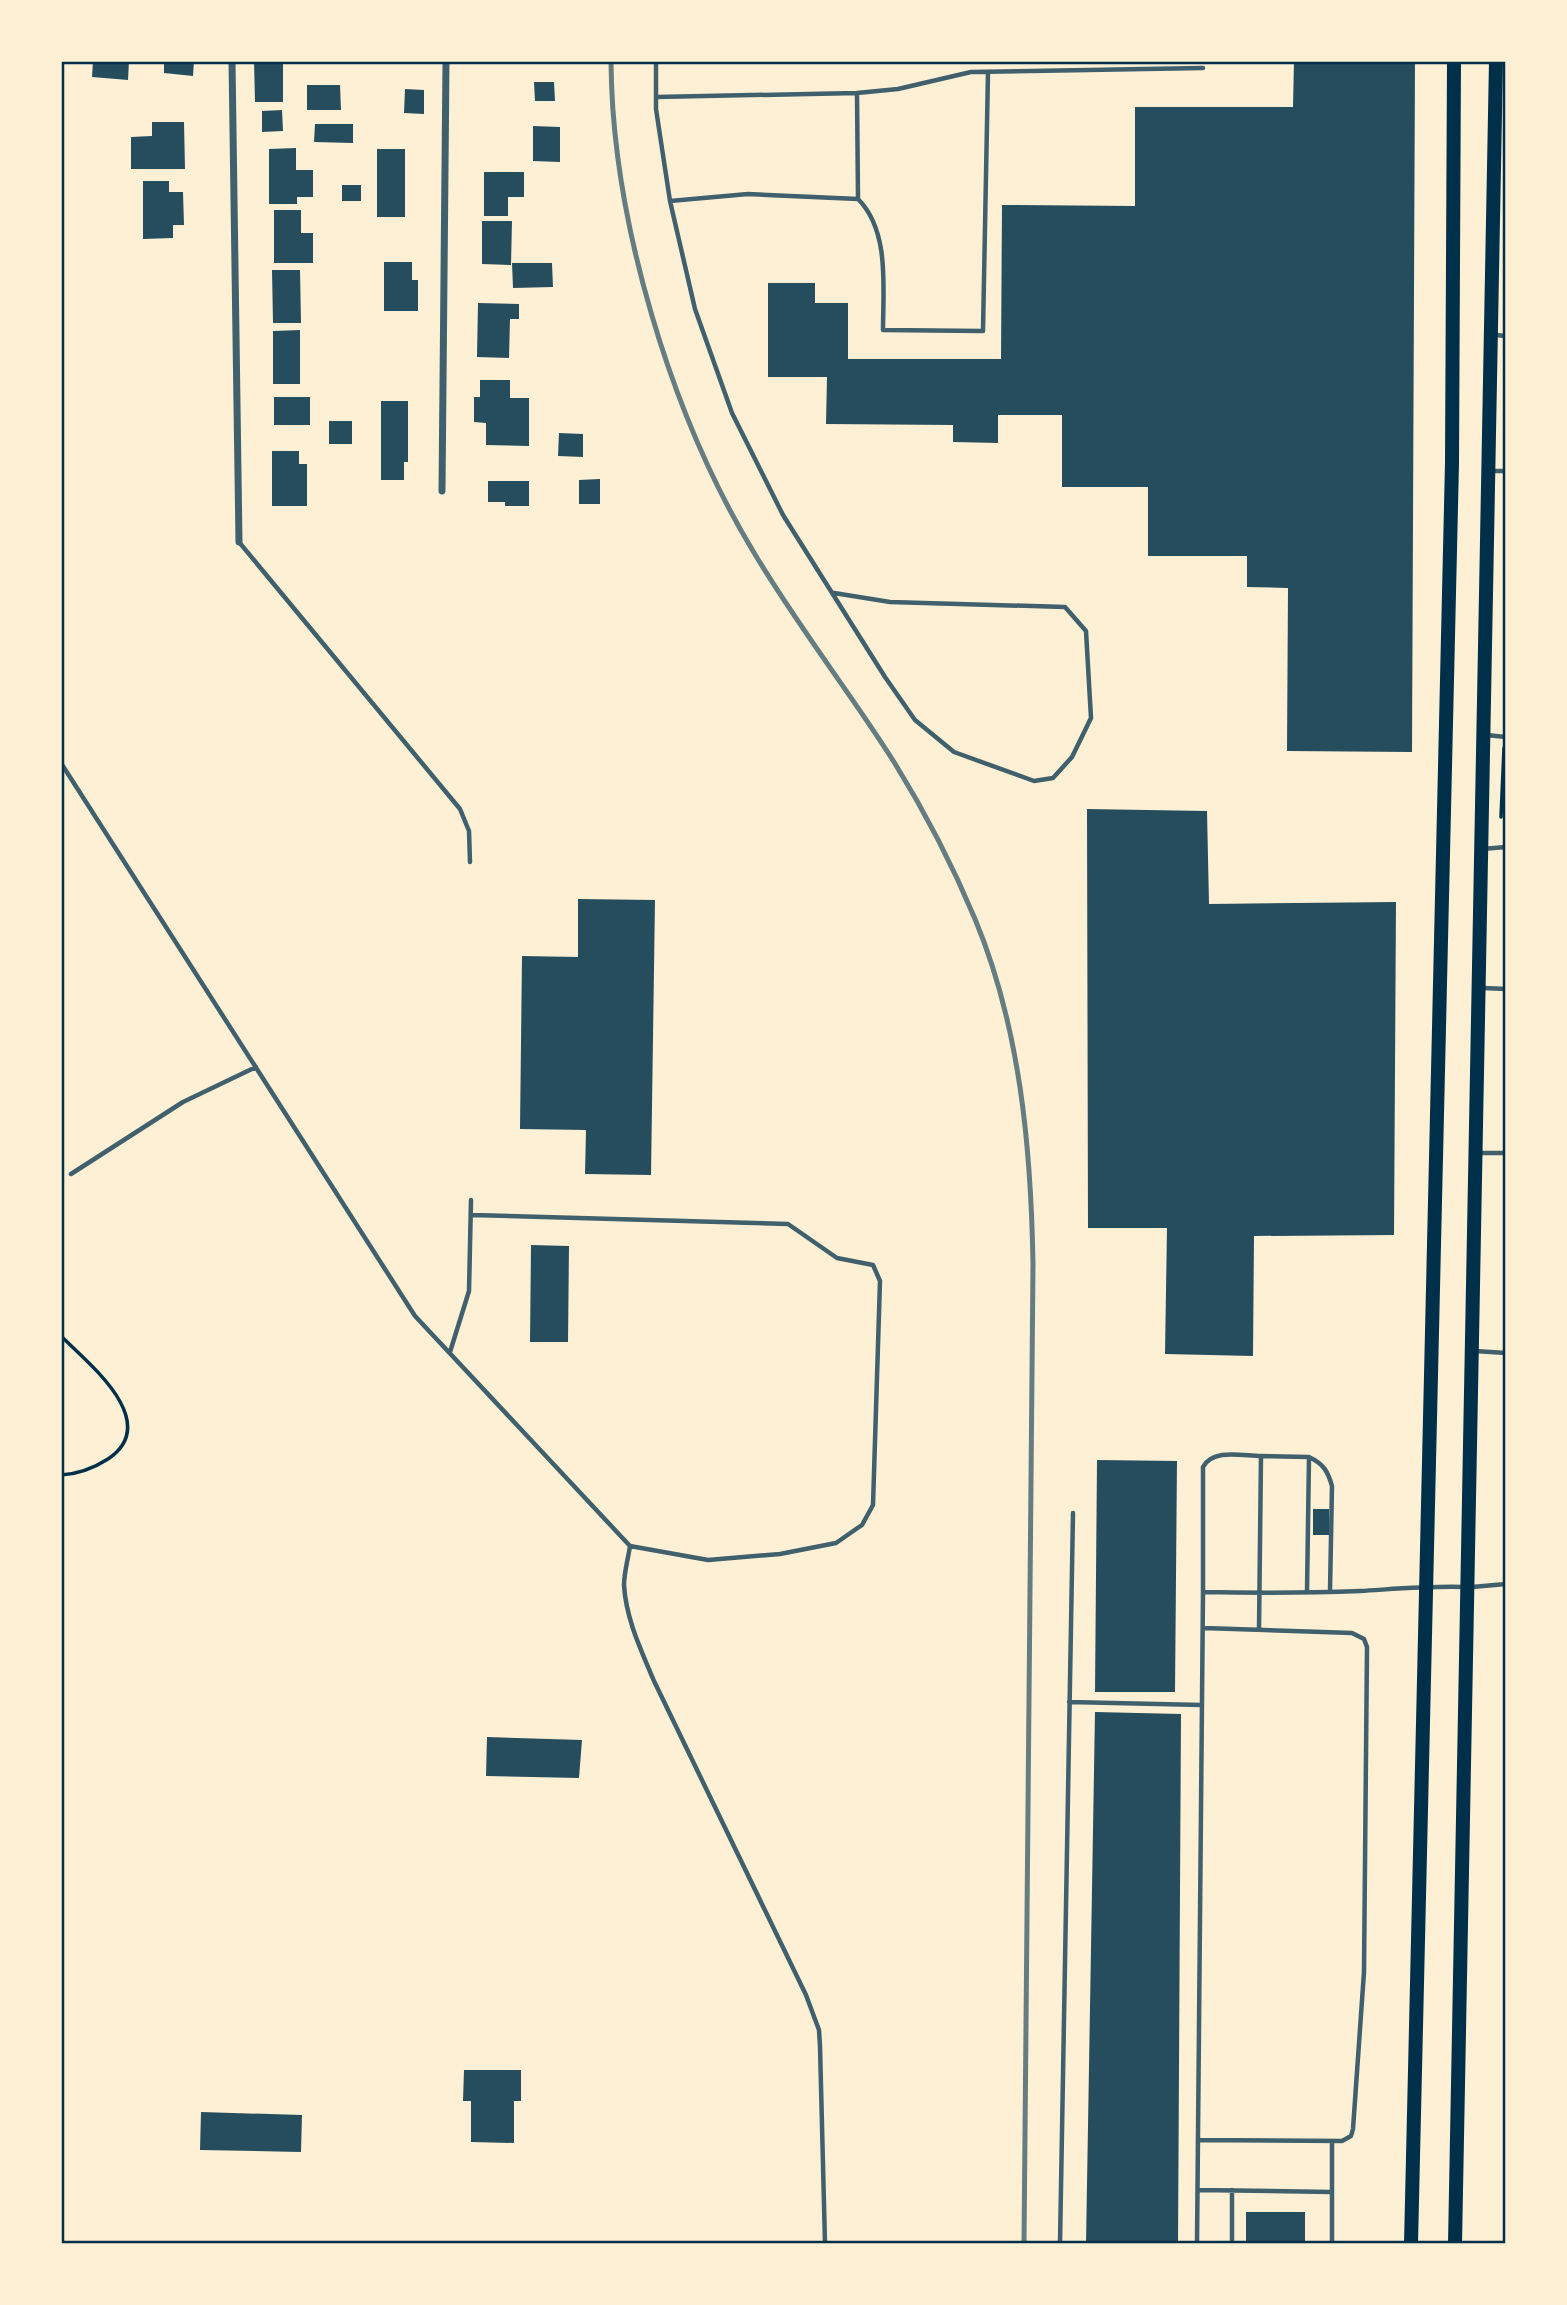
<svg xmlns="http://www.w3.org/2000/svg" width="1567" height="2305" viewBox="0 0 1567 2305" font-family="'PT Sans',sans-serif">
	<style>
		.building { fill: #264d5e }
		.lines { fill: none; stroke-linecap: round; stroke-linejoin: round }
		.path { stroke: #003049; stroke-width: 3.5 }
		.service { stroke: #3f606c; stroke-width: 4.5 }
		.minor { stroke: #3f606c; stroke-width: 7 }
		.primary { stroke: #003049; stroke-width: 14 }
		.rail { stroke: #657d81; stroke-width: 5 }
		.neatline { fill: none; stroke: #003049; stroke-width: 2.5 }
	</style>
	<rect width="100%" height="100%" fill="#fdf0d5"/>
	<path class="building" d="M93 61H129L128 80 92 77Z
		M164 61H194L193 76 164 73Z
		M254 61H283V102H255Z
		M1294 61H1415L1412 752 1287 751 1288 588 1247 587V556H1148V487H1062V415H998V443L953 442V425L826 424 827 377H768V283H815V303H848V359H1001L1002 205 1135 206V107H1293Z
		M534 82H554L555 101H535Z
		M307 85H340L341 110H307Z
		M405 89 424 90V114L404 113Z
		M282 110 283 131 262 132V111Z
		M152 122H184L185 169H131V137L152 136Z
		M315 124H353V143L314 142Z
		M533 126 560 127V162L533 161Z
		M296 148V170H313V197H297V204H269V149Z
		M377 149H405V217H377Z
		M484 172H524V197H508V216H484Z
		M143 181H169V192H183L184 225H173V238L143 239Z
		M342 185H361V201H342Z
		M274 210H301V233H313V263H274Z
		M482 221H512L511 265 482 264Z
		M384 262H412V280H418V311H384Z
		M512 263H552L553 287 513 288Z
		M272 270H300L301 323H273Z
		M478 303 519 304V319H510L509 358 477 357Z
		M300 330V384H273V331Z
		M480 380H510V398H529V446L486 445V423L474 422V397H480Z
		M274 397H310V425H274Z
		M381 401H408V462H404V480H381Z
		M329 421H352V444H329Z
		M559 433 583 434V457L558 456Z
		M272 451H299V464H307V506H272Z
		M600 479V504H579V480Z
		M488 481H529V506H505V502H488Z
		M1087 809 1207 811 1209 904 1396 902 1394 1235 1254 1236 1253 1356 1165 1354 1167 1228H1088Z
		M578 899 655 900 651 1175 585 1174 586 1130 520 1129 522 956 578 957Z
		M531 1245 569 1246 568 1342H530Z
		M1097 1460 1177 1461 1175 1692H1095Z
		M1313 1509H1329V1535H1313Z
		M1095 1712 1181 1714 1178 2244H1086Z
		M487 1737 582 1740 579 1778 486 1776Z
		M464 2070H521V2101H514V2143L471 2142V2101H463Z
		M201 2112 302 2115 301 2152 200 2150Z
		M1246 2212H1305V2244H1246Z"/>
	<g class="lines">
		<path class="path" d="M1505 727 1506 689
			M1501 817 1504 748
			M61 1336C88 1363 163 1422 108 1459 94 1468 77 1474 61 1475"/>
		<path class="service" d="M656 61V109L670 201 695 309 732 413 783 515 885 677 915 720 954 752 1034 781 1053 778 1072 757 1091 718 1086 631 1065 607 890 602 834 593
			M656 97 857 93 898 89 971 72 1203 68
			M858 199C890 231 883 288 883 330L983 331 988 72
			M670 201 748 194 858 199 857 93
			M1495 335 1506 336
			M1492 471H1506
			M239 542 460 809 469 831 470 862
			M1486 735 1506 737
			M61 763 415 1316 630 1546 708 1560 780 1554 836 1543 862 1525 873 1505 880 1281 873 1265 837 1258 788 1224 472 1215
			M1482 849 1506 847
			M1483 988 1506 989
			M1480 1153H1506
			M71 1174 183 1102 256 1067
			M1475 1351 1506 1353
			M450 1352 469 1291 471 1200
			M1261 1456 1309 1457 1307 1592
			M1309 1457C1324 1464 1328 1472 1332 1486L1330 1591
			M630 1546C628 1559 624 1573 624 1585 626 1619 641 1650 654 1681L806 1995 819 2030 820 2046 825 2244
			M1472 1587 1506 1584
			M1203 1592V1467C1213 1448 1243 1456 1261 1456L1259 1629
			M1069 1702 1202 1705
			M1198 2140 1342 2141 1351 2136 1353 2129 1364 1972 1367 1647 1364 1639 1352 1633 1203 1628
			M1198 2190 1332 2192
			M1060 2244 1073 1513
			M1197 2244 1203 1592C1256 1593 1308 1593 1360 1591 1395 1589 1428 1586 1463 1587
			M1232 2244V2190
			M1332 2244V2141"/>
		<path class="minor" d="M232 61 239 542
			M442 491 446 61"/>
		<path class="primary" d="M1411 2244 1452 463 1454 61
			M1455 2244 1496 61"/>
		<path class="rail" d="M611 61C612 220 671 415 753 551 796 624 849 691 894 762 925 812 952 864 975 919 1020 1027 1031 1147 1033 1264L1024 2244"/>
	</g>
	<rect width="1567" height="2305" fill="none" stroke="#fdf0d5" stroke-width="126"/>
	<rect x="63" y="63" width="1441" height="2179" class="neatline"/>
</svg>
